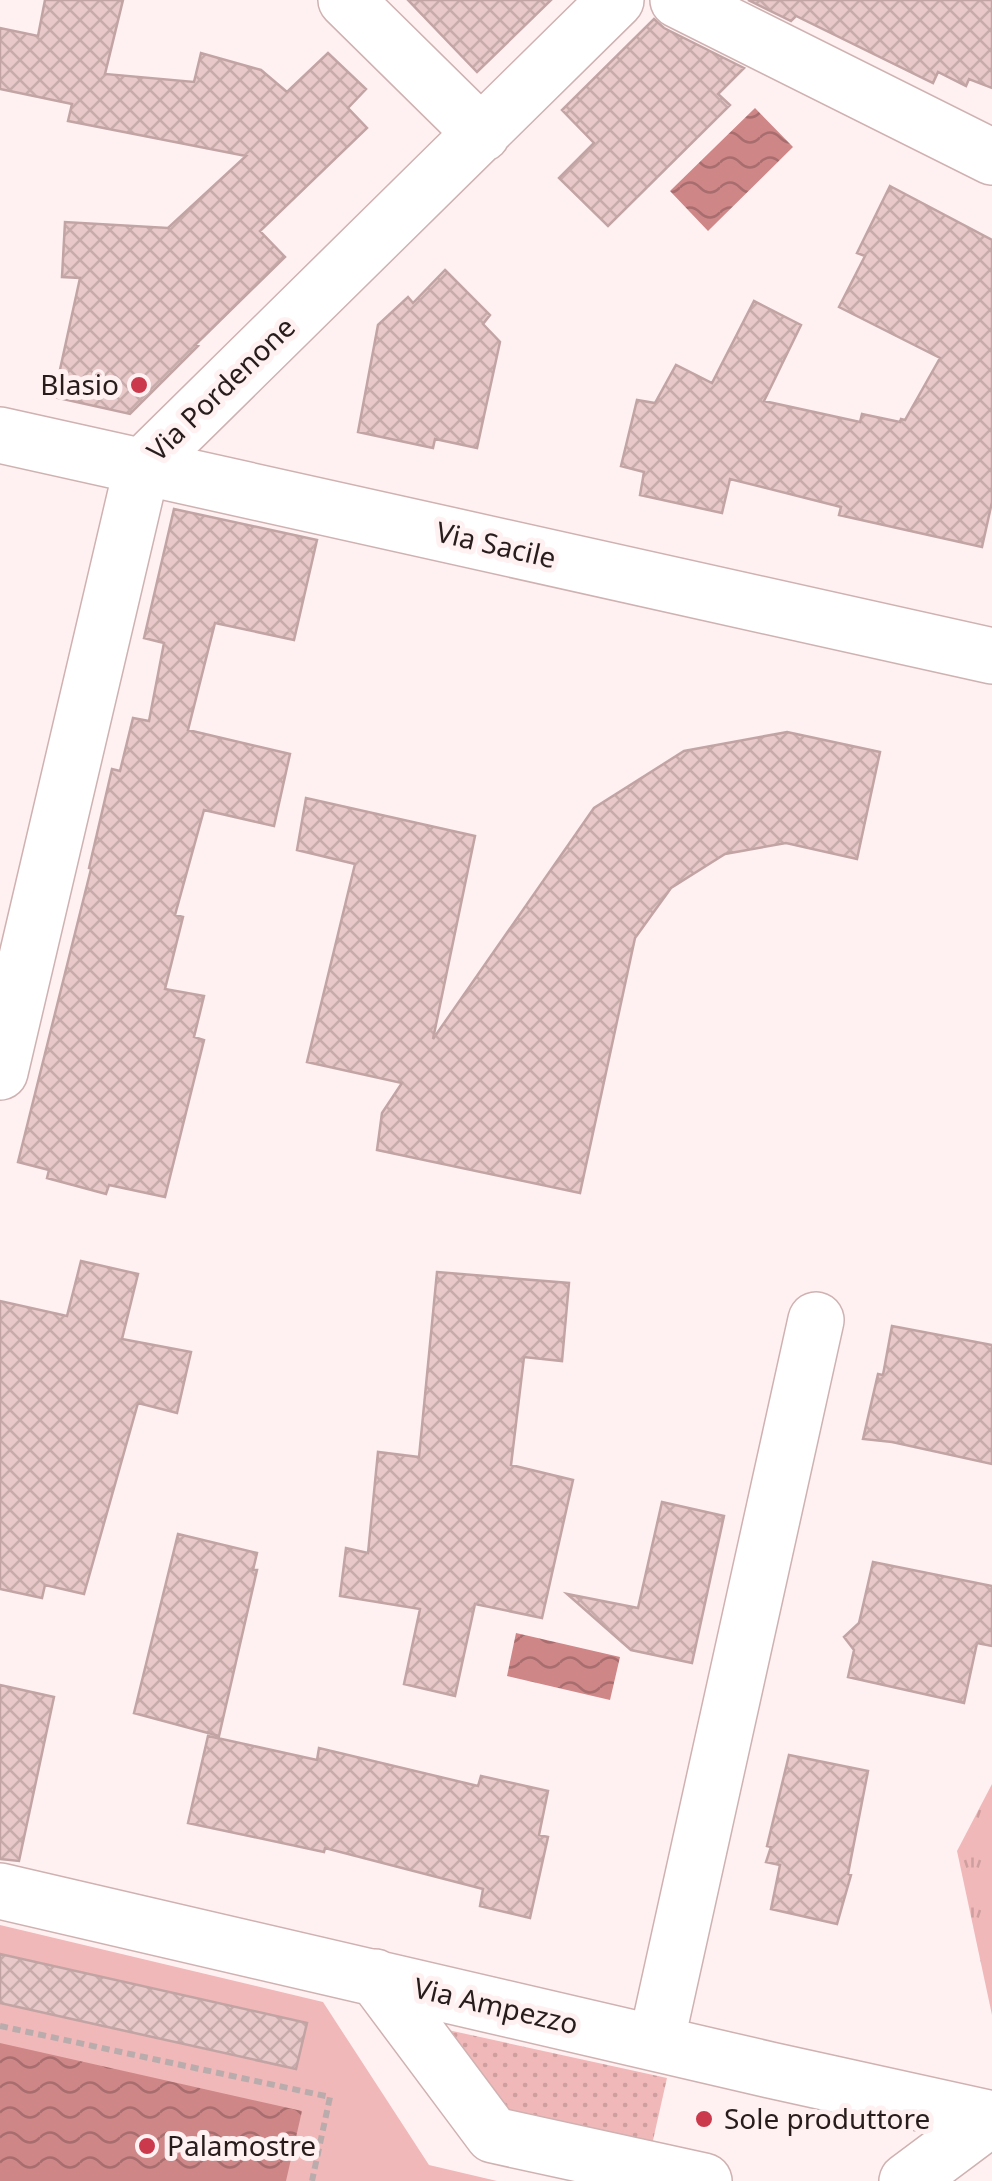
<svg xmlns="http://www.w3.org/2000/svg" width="992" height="2181" viewBox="0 0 992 2181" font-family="'Noto Sans',sans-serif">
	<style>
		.grass { fill: url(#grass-dots) }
		.park { fill: url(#park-tufts) }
		.pitch { fill: #f1b8b9 }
		.water { fill: url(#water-waves) }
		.building { fill: url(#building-cross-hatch); stroke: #c3a4a4; stroke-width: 2.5 }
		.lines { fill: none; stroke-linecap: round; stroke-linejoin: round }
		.minor-casing { stroke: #d0b1b1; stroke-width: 58 }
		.path { stroke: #baacac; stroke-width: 6; stroke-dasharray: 8 5; stroke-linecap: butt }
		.minor { stroke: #fff; stroke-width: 55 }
		.poi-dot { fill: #cb3a4c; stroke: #fff1f1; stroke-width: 4 }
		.labels { text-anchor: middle; stroke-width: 10; stroke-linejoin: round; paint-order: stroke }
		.poi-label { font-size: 28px; fill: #281c1c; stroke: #fff1f1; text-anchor: start }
		.street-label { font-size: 28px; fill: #281c1c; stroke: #fff1f1 }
	</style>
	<defs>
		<pattern id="grass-dots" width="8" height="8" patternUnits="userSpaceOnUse" patternTransform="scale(2.5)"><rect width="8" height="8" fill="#f1b8b9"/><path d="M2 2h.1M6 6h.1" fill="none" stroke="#cf9e9e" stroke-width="1.8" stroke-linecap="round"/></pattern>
		<pattern id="park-tufts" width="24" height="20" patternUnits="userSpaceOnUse" patternTransform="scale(2.5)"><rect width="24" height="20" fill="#f1b8b9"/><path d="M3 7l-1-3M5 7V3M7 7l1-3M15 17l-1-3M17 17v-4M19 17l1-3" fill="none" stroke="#cf9e9e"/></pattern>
		<pattern id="water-waves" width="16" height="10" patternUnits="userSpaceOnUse" patternTransform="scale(2.5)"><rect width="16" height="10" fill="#cf8687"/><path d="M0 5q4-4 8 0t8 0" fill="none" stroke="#a86d6e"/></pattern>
		<pattern id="building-cross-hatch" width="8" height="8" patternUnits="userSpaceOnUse" patternTransform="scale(2.5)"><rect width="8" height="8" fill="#e8c8c8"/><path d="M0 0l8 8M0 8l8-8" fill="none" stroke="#c7abab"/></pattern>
	</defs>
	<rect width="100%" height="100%" fill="#fff1f1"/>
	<path class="grass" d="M448 2030 667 2078 649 2158 506 2126Z"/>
	<path class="park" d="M992 1784V2015L957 1851Z"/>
	<path class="pitch" d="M0 1925 323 2002 429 2165 497 2181H0Z"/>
	<path class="water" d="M755 108 793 147 708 231 670 191Z
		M516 1633 620 1657 610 1700 507 1676Z
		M0 2043 302 2111 286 2181H0Z"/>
	<path class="building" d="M45 0H123L105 74 194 82 201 53 261 70 287 92 328 53 366 89 348 108 367 128 260 231 285 257 195 345 198 346 130 414 54 397 80 278 62 277 65 222 168 228 246 156 68 121 72 104 0 89V28L38 36Z
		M408 0H551L477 72Z
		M748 0H992V88L969 79 966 86 938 72 933 83 796 16 791 21Z
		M654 19 664 28 744 68 718 94 730 105 608 226 559 178 594 143 562 110Z
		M890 186 992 240V502L982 547 839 515 841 507 730 479 722 513 640 495 644 472 621 466 637 400 655 403 676 365 712 383 754 301 801 325 764 401 860 422 862 414 900 422 901 419 905 420 940 358 839 307 865 256 857 253Z
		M445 270 490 315 483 324 500 342 477 448 435 439 433 448 358 432 378 325 408 297 413 303Z
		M174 509 317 540 294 640 215 623 188 730 290 754 274 826 204 810 175 915 183 917 165 989 204 996 194 1037 204 1040 165 1197 109 1185 106 1194 47 1178 49 1170 18 1162 91 869 89 868 112 769 120 771 133 718 149 721 164 643 144 638Z
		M787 732 880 752 857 859 786 843 725 854 671 888 635 938 580 1193 377 1150 382 1113 402 1083 307 1062 355 864 297 850 306 798 475 836 433 1039 594 808 684 751Z
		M81 1261 138 1274 122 1339 191 1352 177 1413 138 1403 84 1594 45 1585 42 1598 0 1589V1301L67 1316Z
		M437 1272 569 1283 562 1361 524 1357 511 1465 573 1480 542 1618 475 1604 455 1696 404 1684 420 1609 340 1596 346 1548 368 1553 378 1452 419 1457Z
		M892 1326 992 1345V1464L892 1442 863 1439 878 1374 883 1375Z
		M662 1502 724 1516 692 1663 631 1650 567 1594 638 1608Z
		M178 1534 257 1553 253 1570H257L219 1736 134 1713Z
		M873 1562 992 1586V1646L977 1643 964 1703 848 1677 854 1650 844 1637 859 1623Z
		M0 1685 54 1697 19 1861 0 1859Z
		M208 1736 317 1760 319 1748 478 1786 481 1776 548 1791 539 1835 548 1837 530 1918 480 1906 483 1889 325 1848 324 1852 188 1823Z
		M789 1755 868 1771 848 1874 851 1875 837 1924 771 1909 780 1865 766 1862 771 1847 767 1846Z
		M0 1954 307 2023 296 2069 0 2003Z"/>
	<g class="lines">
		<g class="minor-casing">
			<path id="minor" d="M346 0 482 134
				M678 0 992 157
				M0 435 992 656
				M0 1072 142 467 616 0
				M0 1891 770 2070 992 2119
				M375 1977 493 2135 704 2181
				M656 2043 816 1320
				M907 2181 990 2119"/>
		</g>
		<path class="path" d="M0 2026 330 2097 312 2181"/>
		<use href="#minor" class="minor"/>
	</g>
	<g class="poi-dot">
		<circle cx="139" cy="385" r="10"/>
		<circle cx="704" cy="2119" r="10"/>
		<circle cx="147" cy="2146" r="10"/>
	</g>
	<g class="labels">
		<g class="poi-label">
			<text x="119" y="395" text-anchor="end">Blasio</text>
			<text x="724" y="2129">Sole produttore</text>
			<text x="167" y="2156">Palamostre</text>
		</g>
		<g class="street-label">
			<text transform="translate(221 389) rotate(-44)" y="10">Via Pordenone</text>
			<text transform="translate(496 545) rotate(13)" y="10">Via Sacile</text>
			<text transform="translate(496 2006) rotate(13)" y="10">Via Ampezzo</text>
		</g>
	</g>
</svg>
